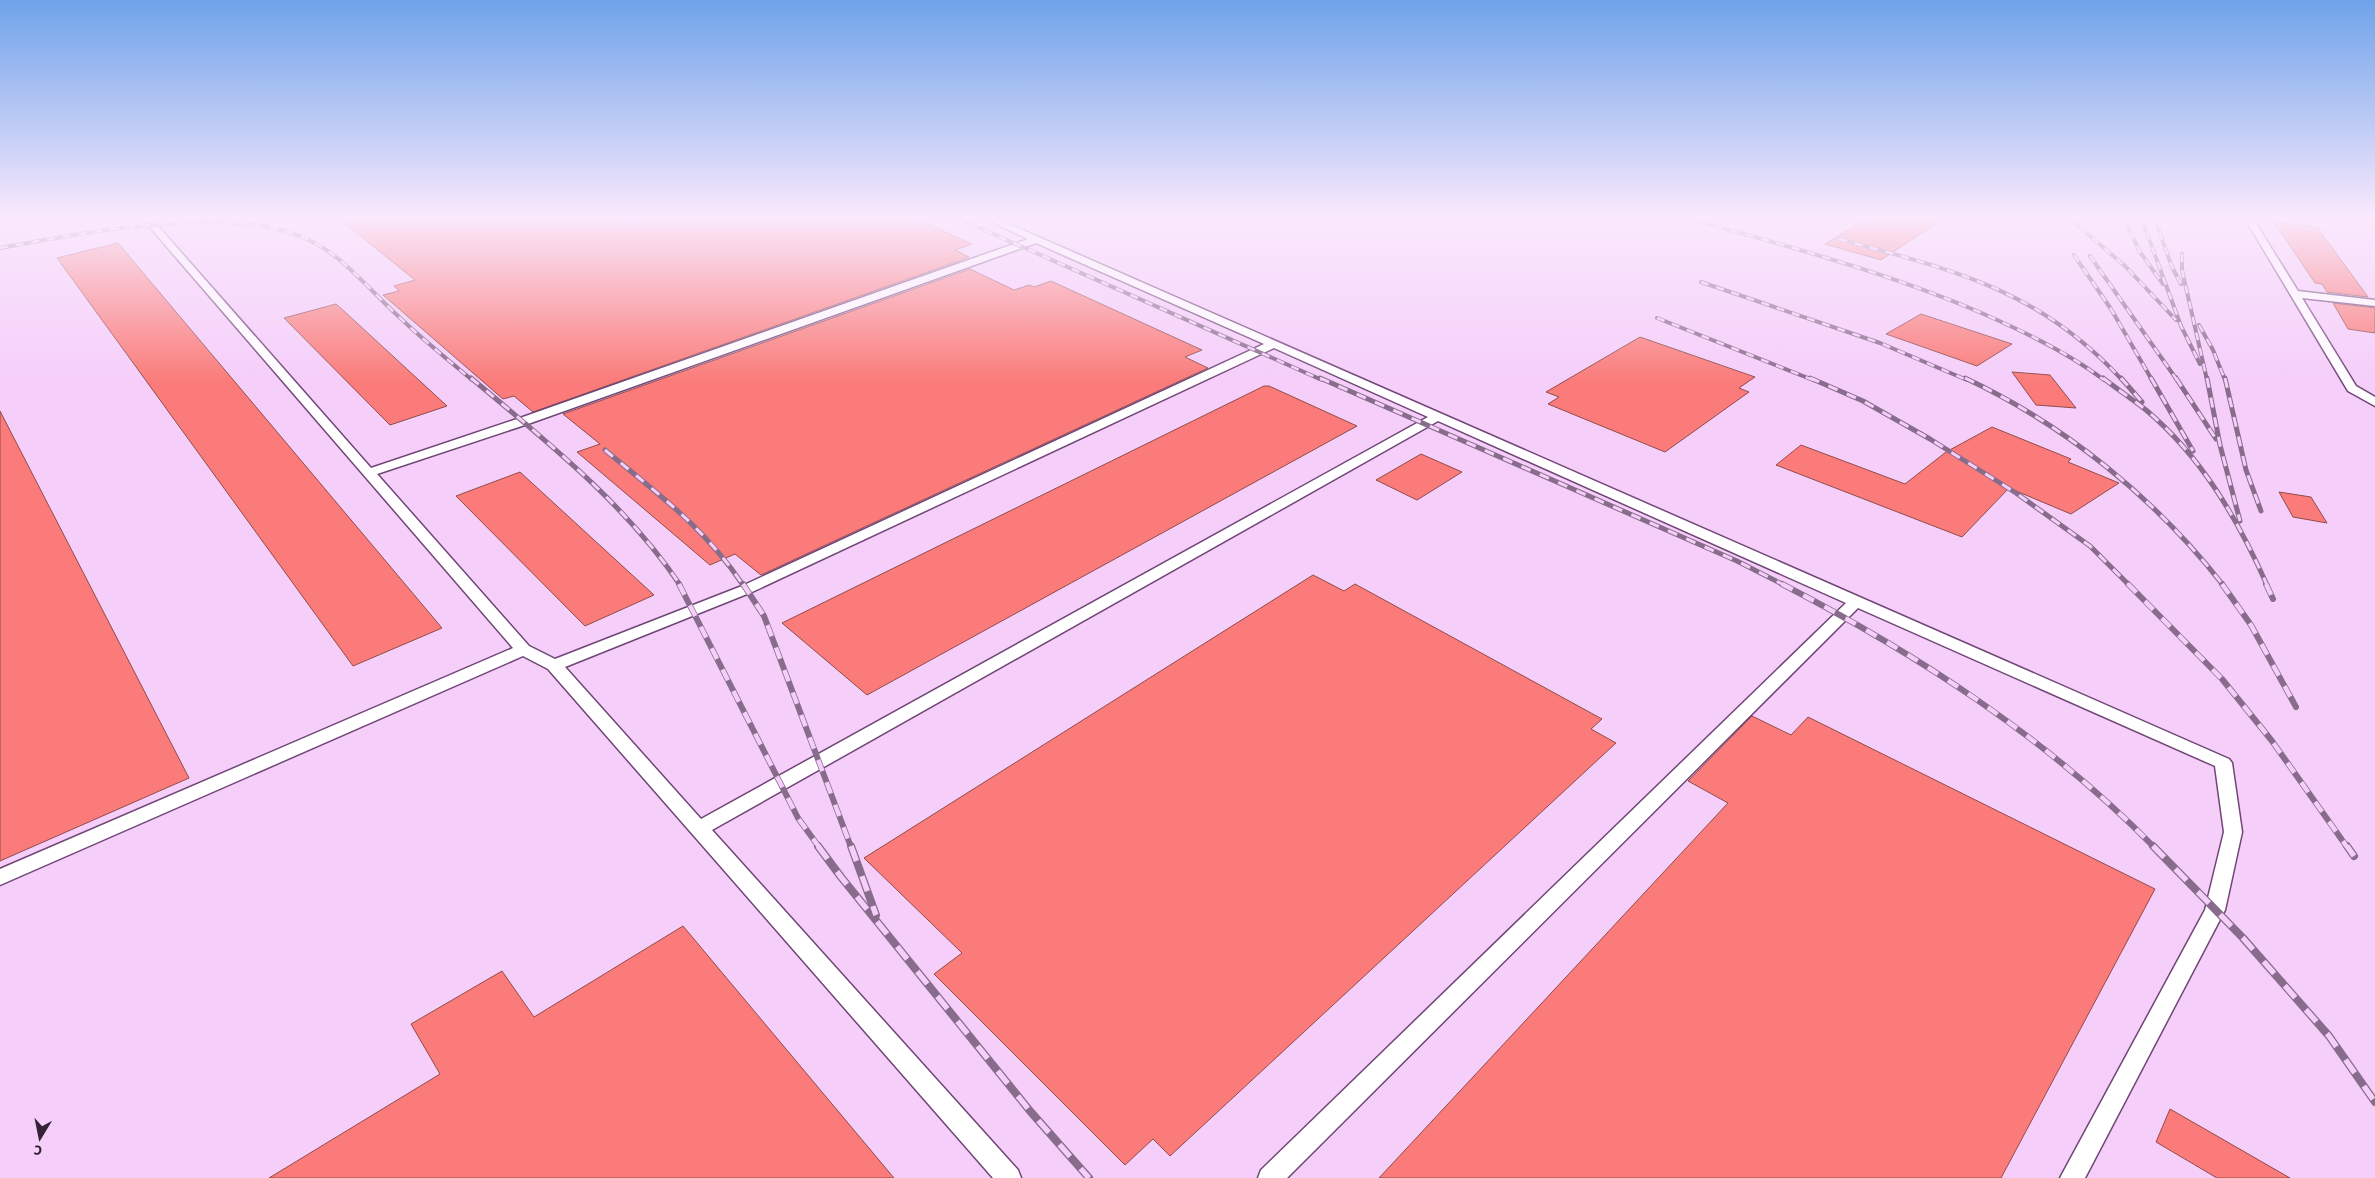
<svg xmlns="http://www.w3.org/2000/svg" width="2375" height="1178" viewBox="0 0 2375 1178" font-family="'Source Sans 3',sans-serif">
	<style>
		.building { fill: #fa7b79; stroke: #904c4b }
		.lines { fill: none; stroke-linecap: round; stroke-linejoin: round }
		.lane-casing { stroke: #704676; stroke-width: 3 }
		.path { stroke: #937696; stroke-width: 2; stroke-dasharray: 0.5 2.5; stroke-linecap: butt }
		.lane { fill: #fff; fill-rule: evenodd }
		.rail-far3-casing { stroke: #886c8b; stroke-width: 4 }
		.rail-far2-casing { stroke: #886c8b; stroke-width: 5 }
		.rail-far1-casing { stroke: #886c8b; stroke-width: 6 }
		.rail-casing { stroke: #886c8b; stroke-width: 8 }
		.rail-far3 { stroke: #f5cefa; stroke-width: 2.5; stroke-dasharray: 8; stroke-linecap: butt }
		.rail-far2 { stroke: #f5cefa; stroke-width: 3; stroke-dasharray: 10; stroke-linecap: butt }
		.rail-far1 { stroke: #f5cefa; stroke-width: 4.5; stroke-dasharray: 12; stroke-linecap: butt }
		.rail { stroke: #f5cefa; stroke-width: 5.5; stroke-dasharray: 16; stroke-linecap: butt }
	</style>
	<rect width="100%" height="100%" fill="#f5cefa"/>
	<path class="building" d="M337 217H623L624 223 646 217H912L972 244 955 250 969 257 956 262 533 412 514 396 503 399 383 295 399 291 394 286 415 280Z
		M1869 217H1946L1881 260 1825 244Z
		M2274 222 2317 227 2368 297 2327 292 2322 284 2315 283Z
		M118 243 442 628 353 666 57 258Z
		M970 269 1014 290 1029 285 1034 287 1051 281 1202 350 1185 357 1208 368 761 575 735 554 710 565 577 452 600 444 563 414Z
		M2333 303 2375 308V333L2348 329Z
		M336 304 344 311 447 406 390 425 284 318Z
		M1921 314 2012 344 1977 366 1886 334Z
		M1640 337 1755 377 1739 388 1749 392 1665 452 1548 404 1559 397 1546 392Z
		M2012 372 2050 375 2076 408 2036 405Z
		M1264 386H1269L1357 426 867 695 782 623Z
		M0 411 189 778 0 861Z
		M1992 427 2071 459 2068 462 2119 483 2071 514 2009 488 1962 537 1776 465 1801 445 1905 484 1946 452Z
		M1421 454 1462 472 1417 500 1376 480Z
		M520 472 654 595 585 626 456 496Z
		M2279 492 2311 497 2327 523 2293 517Z
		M1313 575 1344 591 1355 584 1602 719 1591 729 1616 743 1170 1156 1153 1139 1125 1165 934 974 962 953 864 858Z
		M1752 716 1791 735 1808 717 2155 889 2001 1178H1379L1728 803 1688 781Z
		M683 926 894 1178H269L440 1074 411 1024 502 971 534 1017Z
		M2170 1109 2290 1178H2217L2156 1142Z"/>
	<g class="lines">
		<g class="lane-casing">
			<path id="lane" d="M141 217H150L371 468 520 418 1028 239 981 217H993L2229 759 2232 763 2242 832 2225 910 2085 1178H2060L2205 910 2224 832 2215 766 1858 608 1287 1178H1258L1261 1170 1846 603 1438 421 712 830 1018 1170 1021 1178H993L548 669 523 656 0 885V869L513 648ZM1036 243 1264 344 742 586 555 659 529 646 377 474 528 424ZM1274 348 1428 417 701 819 565 667 752 592Z
				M2244 217H2252L2298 291 2375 300V306L2302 298 2356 386 2375 397V406L2348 391Z"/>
		</g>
		<path class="path" d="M2323 217 2370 223
			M2365 217 2375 229"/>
		<use href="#lane" class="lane"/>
		<g class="rail-far3-casing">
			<path id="rail-far3" d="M955 217 1322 380
				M1684 217C1789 247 1895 274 1995 319 2033 336 2071 355 2104 380
				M2068 217 2125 266 2176 320
				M2123 217 2140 252 2163 284
				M2141 217 2181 326 2200 364
				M2154 217 2172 267 2181 284
				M1839 239C1952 270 2039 289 2122 380
				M0 248C83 233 239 201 315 243 346 260 371 291 397 315 421 338 447 359 472 380
				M2182 254V270L2207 380
				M2074 255 2111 309 2152 380
				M2090 256 2177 380
				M1701 282 1880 343 1967 380
				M1657 318 1813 380
				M2199 325 2213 350 2225 380"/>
		</g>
		<g class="rail-far2-casing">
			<path id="rail-far2" d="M471 378C545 440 626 504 680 585
				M1320 378 1737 561 1784 585
				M1810 378 1863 401 1930 439 2016 493 2090 546 2129 585
				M1965 378C2065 425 2155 498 2223 585
				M2103 378C2117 389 2132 399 2146 410 2202 457 2238 520 2267 585
				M2121 378 2142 402
				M2151 378 2193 451
				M2176 378 2216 439
				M2207 378 2220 445 2240 521
				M2225 378 2246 470 2261 511
				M605 450C658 494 705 528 743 585"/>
		</g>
		<g class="rail-far1-casing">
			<path id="rail-far1" d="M679 584 798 818 819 847
				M743 584 764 616 851 847
				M1782 584C1917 654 2047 738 2154 847
				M2128 584 2222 679 2272 741 2347 847
				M2222 584 2251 625 2296 707
				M2266 584 2273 599"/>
		</g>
		<g class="rail-casing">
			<path id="rail" d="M818 846 841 877 1030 1111 1089 1178
				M851 846 876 915
				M2153 846 2243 938 2329 1036 2375 1102
				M2347 846 2354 856"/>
		</g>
		<use href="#rail-far3" class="rail-far3"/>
		<use href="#rail-far2" class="rail-far2"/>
		<use href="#rail-far1" class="rail-far1"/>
		<use href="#rail" class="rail"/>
	</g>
	<linearGradient id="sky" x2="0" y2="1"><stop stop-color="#6ea3ea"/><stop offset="0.57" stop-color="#fae9fd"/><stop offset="1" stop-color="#fae9fd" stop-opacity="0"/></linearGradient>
	<rect width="2375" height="382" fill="url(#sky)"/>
	<g transform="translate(40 1138) rotate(190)" stroke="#f5cefa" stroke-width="4" paint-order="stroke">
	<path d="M0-4L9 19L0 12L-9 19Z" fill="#352237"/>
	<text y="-8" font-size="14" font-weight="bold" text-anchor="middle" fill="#352237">С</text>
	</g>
</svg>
